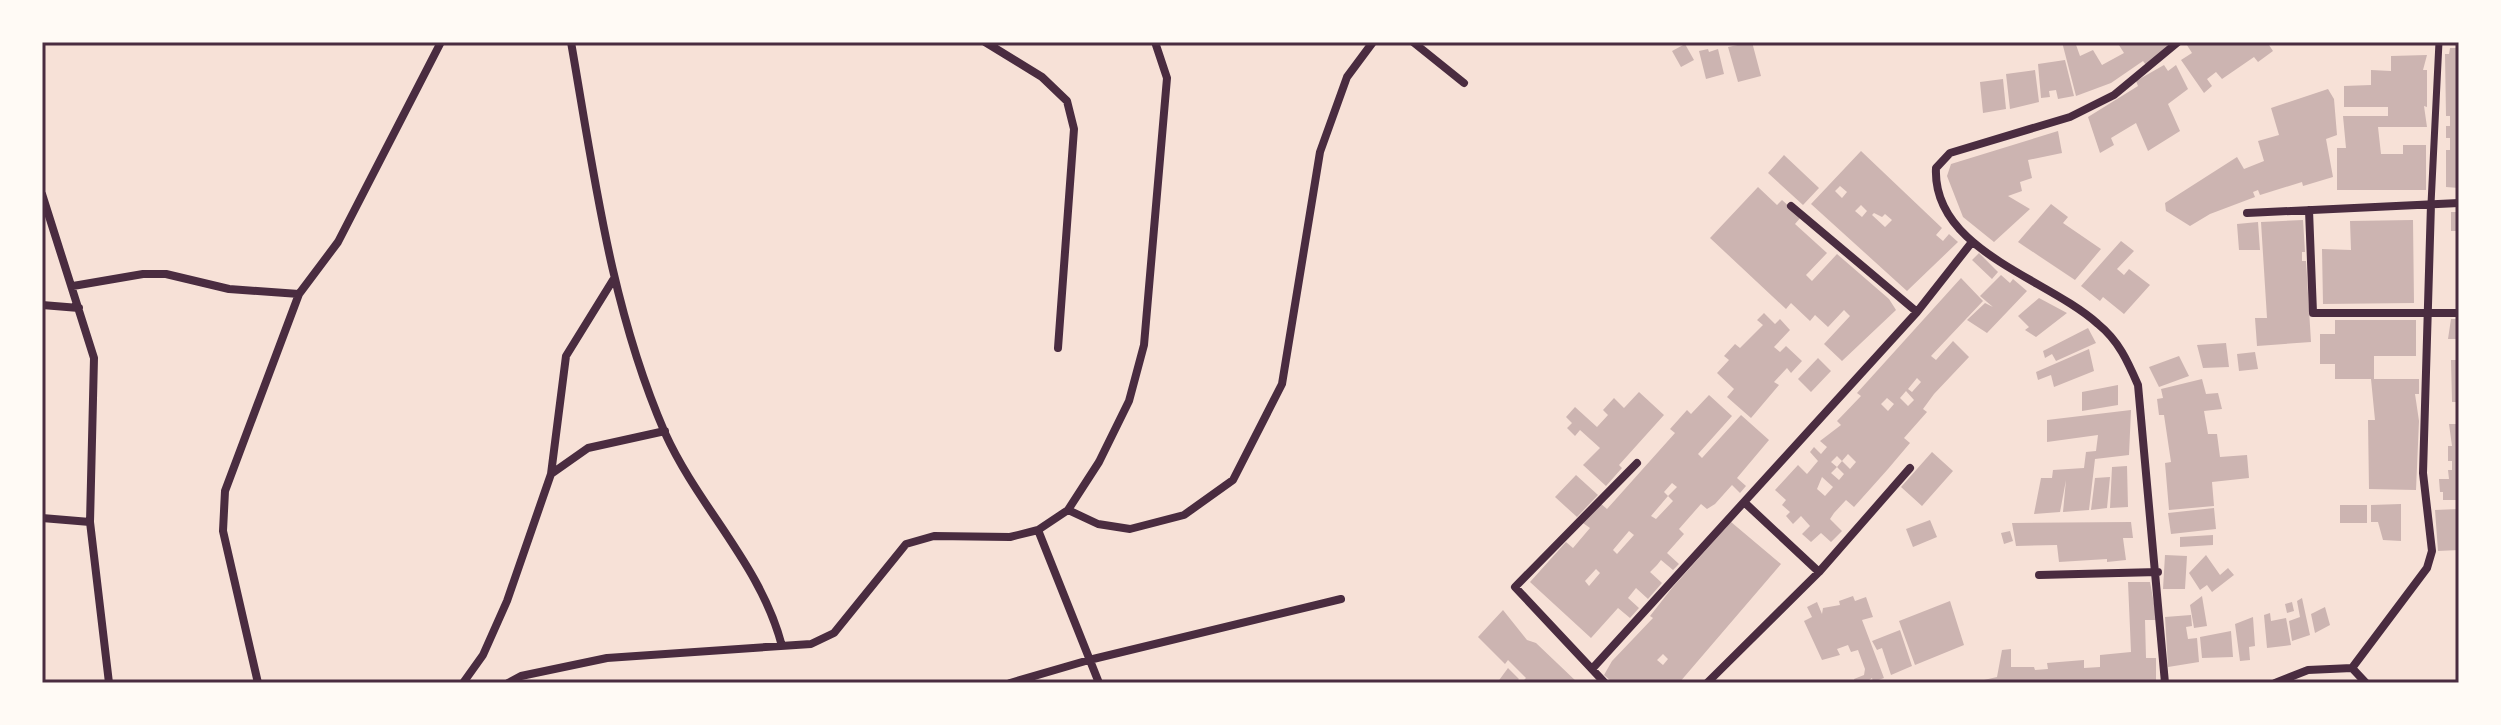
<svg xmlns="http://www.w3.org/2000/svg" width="2501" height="725" viewBox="0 0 2501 725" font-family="'Zilla Slab',serif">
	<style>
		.building { fill: #ccb4b1; fill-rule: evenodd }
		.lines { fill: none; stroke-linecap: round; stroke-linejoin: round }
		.pedestrian { stroke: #4a2c40; stroke-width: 7 }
		.minor { stroke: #4a2c40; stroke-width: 8 }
		.neatline { fill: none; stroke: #4a2c40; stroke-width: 3 }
	</style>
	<rect width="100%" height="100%" fill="#f7e1d7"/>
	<path class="building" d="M1752 42 1761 76 1738 82 1728 47Z
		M2062 42H2075L2080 56 2093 50 2102 65 2124 53 2117 42 2170 44 2146 65 2143 61 2111 83 2076 96Z
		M2185 42H2267L2273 51 2258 62 2254 57 2222 79 2216 72 2207 79 2212 86 2204 93 2181 60 2192 53Z
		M1685 44 1694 60 1681 67 1672 51Z
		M2450 48H2459V188L2446 187V150H2450V138H2446V126H2450V116H2446L2445 54H2449Z
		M1708 49 1709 52 1718 49 1724 74 1706 79 1699 51Z
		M2427 55 2423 70H2427V107L2424 106 2427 127H2378L2381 154H2403V145H2426V190H2337V148H2346L2343 116H2388V107H2344V86L2371 85V70L2391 71V56Z
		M2065 60 2074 96 2058 99 2056 90 2049 91 2050 97 2041 98 2038 64Z
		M2164 65 2168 71 2176 65 2188 89 2168 104 2180 131 2148 151 2136 123 2111 138 2114 145 2100 153 2088 117 2138 86 2136 81Z
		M2035 70 2039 102 2010 109 2006 74Z
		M2003 79 2006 109 1983 113 1980 82Z
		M2328 89 2334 99 2337 135 2326 139 2333 177 2303 186 2302 182 2260 195 2258 190 2253 192 2255 197 2210 214 2190 226 2166 211 2165 203 2237 157 2244 169 2264 161 2258 141 2279 135 2271 108Z
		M2058 131 2062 153 2028 160 2032 178 2020 182 2022 191 2008 196 2030 209 1994 242 1963 217 1947 176 1951 164Z
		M1861 151 1942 228 1936 235 1943 241 1949 234 1958 242 1907 291 1811 204ZM1840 186 1847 192 1842 198 1835 191ZM1861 205 1867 211 1862 217 1855 211ZM1874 213 1882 217 1885 214 1892 220 1885 227 1872 215Z
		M1784 155 1819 188 1803 205 1768 173Z
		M1758 187 1777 205 1782 200 1801 217 1795 224 1827 253 1806 275 1812 281 1837 254 1889 299 1896 310 1842 361 1824 344 1850 316 1844 310 1828 327 1815 315 1810 321 1791 303 1786 309 1710 238Z
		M2051 204 2068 217 2063 223 2101 249 2075 280 2018 242Z
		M2451 212H2459V231H2451Z
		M2303 220 2305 252H2302V261H2306L2311 342 2257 346 2255 318H2267L2261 222Z
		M2413 220 2414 303 2323 304 2322 249 2351 250 2350 221Z
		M2258 222 2260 250H2239L2237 224Z
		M2121 241 2134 251 2117 269 2124 275 2129 269 2150 285 2124 314 2103 297 2100 301 2081 286Z
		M1979 253 1998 272 1992 279 1972 260Z
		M2001 275 2010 283 2013 279 2027 291 1987 333 1967 320 1985 303 1993 307 1980 296Z
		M1961 278 1983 301 1931 356 1936 360 1953 341 1969 357 1934 394 1923 409 1927 412 1904 438 1910 443 1888 469 1854 507 1846 500 1834 513 1830 519 1842 531 1831 542 1821 533 1811 542 1802 534 1810 526 1801 516 1793 524 1786 516 1790 512 1782 505 1786 500 1775 490 1798 465 1807 474 1818 461 1810 452 1814 447 1821 454 1827 447 1820 441 1841 425 1837 421 1861 396 1857 393ZM1917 378 1921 382 1912 392 1908 389ZM1906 391 1914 400 1908 406 1900 398ZM1887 398 1894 404 1888 411 1881 404ZM1848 454 1856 462 1850 469 1842 461 1837 467 1831 462 1837 456 1842 461ZM1837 467 1844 474 1839 480 1831 473ZM1822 477 1833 487 1825 496 1817 489Z
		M2039 298 2067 313 2036 337 2025 330 2029 327 2018 316Z
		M1764 313 1775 324 1780 319 1790 330 1774 347 1780 352 1786 346 1802 361 1791 373 1787 368 1774 382 1779 385 1751 418 1727 397 1734 389 1717 373 1729 360 1724 356 1735 344 1740 348 1763 325 1757 320Z
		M2451 319H2459V339H2448Z
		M2335 320H2416V356H2374V379H2419V394H2415L2419 421 2416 490 2369 489 2368 420H2375L2371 379H2335V364H2320V334H2335Z
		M2088 328 2096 343 2056 361 2052 354 2045 358 2043 351Z
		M2226 343 2229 367 2203 368 2197 345Z
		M2089 349 2094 371 2054 387 2051 375 2038 380 2036 372Z
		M2255 352 2258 369 2239 371 2237 354Z
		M2179 356 2189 376 2159 387 2149 367Z
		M1818 358 1831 371 1811 392 1798 379Z
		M2451 360H2459V402H2452Z
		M2202 379 2206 394 2218 393 2222 409 2204 411 2208 434H2217L2220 457 2247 455 2249 478 2212 482 2214 506 2169 510 2165 463 2171 462 2164 415H2159L2157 399 2163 398 2161 389Z
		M2118 385V405L2082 411V392Z
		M1639 392 1664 415 1619 465 1622 468 1606 486 1583 465 1600 448 1580 430 1575 436 1567 428 1572 423 1566 417 1575 407 1597 427 1608 415 1603 410 1614 398 1624 408Z
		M1709 395 1732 416 1698 454 1702 458 1741 415 1769 440 1737 478 1746 486 1740 493 1732 485 1715 504 1707 509 1701 504 1679 529 1684 534 1667 553 1679 564 1673 570 1661 560 1657 565 1650 572 1662 583 1648 599 1636 588 1628 598 1639 608 1630 618 1618 608 1591 638 1530 582 1566 542 1573 548 1590 528 1583 523 1600 503 1607 509 1675 433 1670 429 1687 410 1691 414ZM1672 483 1677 487 1668 496 1673 501 1656 519 1651 516 1668 496 1664 492ZM1629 531 1634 535 1617 554 1613 550ZM1596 569 1600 573 1589 586 1585 581Z
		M2131 410 2129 455 2095 459 2089 510 2063 512 2066 480 2060 512 2034 514 2041 478H2052L2053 470 2084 468 2086 452 2096 451 2098 435 2047 442V420Z
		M2449 424H2459V500H2443V492H2440L2439 479H2449L2448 470H2452V461H2448V446H2452Z
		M1932 452 1953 471 1922 506 1901 487Z
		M2127 466 2128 507 2110 508 2112 467Z
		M1576 475 1598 495 1577 517 1555 497Z
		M2110 477 2107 508 2091 510 2095 478Z
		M2401 504V541L2383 540 2378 522H2371V505Z
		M2340 505H2367V523H2340Z
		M2214 508 2216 529 2171 534 2168 513Z
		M2459 509V550L2438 551 2435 510Z
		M1930 520 1937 537 1913 547 1906 529Z
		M1731 522 1781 564 1679 683H1613L1604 675 1612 661 1653 618 1650 616 1672 588ZM1663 654 1668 659 1663 665 1657 660Z
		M2131 522 2133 538H2123L2126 560 2107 562V559L2059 562 2057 545 2016 546 2012 523Z
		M2010 531 2013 541 2004 544 2001 533Z
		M2213 535V545L2180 547V537Z
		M2165 555 2187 556 2185 589H2163Z
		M2206 555 2220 575 2228 568 2234 575 2212 592 2207 585 2200 590 2189 573Z
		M2128 582H2150L2157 620H2145L2146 658H2156V683H1984V680L1997 677 2002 650 2011 649V667H2034L2035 670 2048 669 2047 663 2084 660V668L2100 667V655L2131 652Z
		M1853 596 1855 601 1866 597 1873 617 1862 620 1884 678 1873 682 1872 678 1865 683H1855L1854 679 1864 675 1865 669 1858 650 1851 652 1848 645 1837 649 1840 655 1822 660 1804 621 1812 617 1807 607 1817 602 1822 614 1823 608 1840 605 1839 601Z
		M2202 596 2207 626 2194 628 2190 605Z
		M2302 598 2310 635 2292 641 2289 621 2300 617 2297 601Z
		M1950 601 1964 645 1915 665 1899 621Z
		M2292 602 2294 611 2287 613 2285 604Z
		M2325 607 2330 625 2315 633 2311 614Z
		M1503 610 1527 640 1536 643 1578 683H1521L1526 678 1508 660 1505 664 1478 637Z
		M2270 613 2271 621 2286 618 2291 645 2267 648 2264 615Z
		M2191 615 2192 626 2186 627 2188 639 2197 638 2199 662 2168 667 2165 617Z
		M2253 617 2255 646 2249 647 2250 660 2240 661 2235 624Z
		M1900 630 1912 666 1891 675 1882 648 1877 650 1872 641Z
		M2231 631 2233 657 2202 658 2200 637Z
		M1508 668 1519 679 1515 683H1497Z"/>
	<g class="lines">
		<path class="pedestrian" d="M2431 204 2439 42"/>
		<path class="minor" d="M571 42C594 174 611 309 665 433 699 508 761 565 782 646
			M985 42 1042 77 1067 101 1074 129 1058 348
			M1413 42 1464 83
			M42 194 94 358 90 522 109 683
			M1791 206 1917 312
			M2309 210 2313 313H2459
			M2247 213 2459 203
			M73 286 143 274H166L229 289 299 294
			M42 305 79 308
			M551 474 566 356 613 280
			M1744 502 1819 572
			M1068 510 1098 524 1130 529 1184 515 1233 480 1282 384 1320 152 1347 77 1373 42
			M42 518 90 522
			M1038 530 1099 683
			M2039 575 2158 572
			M2352 668 2427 568 2432 551 2423 473 2431 204
			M2352 668 2366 683
			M1592 669 1917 312 1972 242
			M258 683 223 531 225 491 299 294 338 242 441 42
			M463 683 483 655 507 601 551 474 588 448 665 431
			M508 683 521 676 607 658 811 644 834 633 906 544 934 536 1010 537 1038 530 1068 510 1099 462 1129 401 1144 345 1167 78 1155 42
			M1010 683 1089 660 1341 599
			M1605 683 1515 587 1637 463
			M1707 683 1819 572 1910 468
			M2165 683 2138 385C2128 362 2119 341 2098 324 2047 278 1932 250 1936 168L1950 153 2070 117 2114 95 2178 42
			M2275 683 2308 670 2352 668"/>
	</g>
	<rect width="2501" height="725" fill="none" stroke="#fffaf5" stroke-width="88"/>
	<rect x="44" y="44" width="2413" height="637" class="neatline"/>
</svg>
